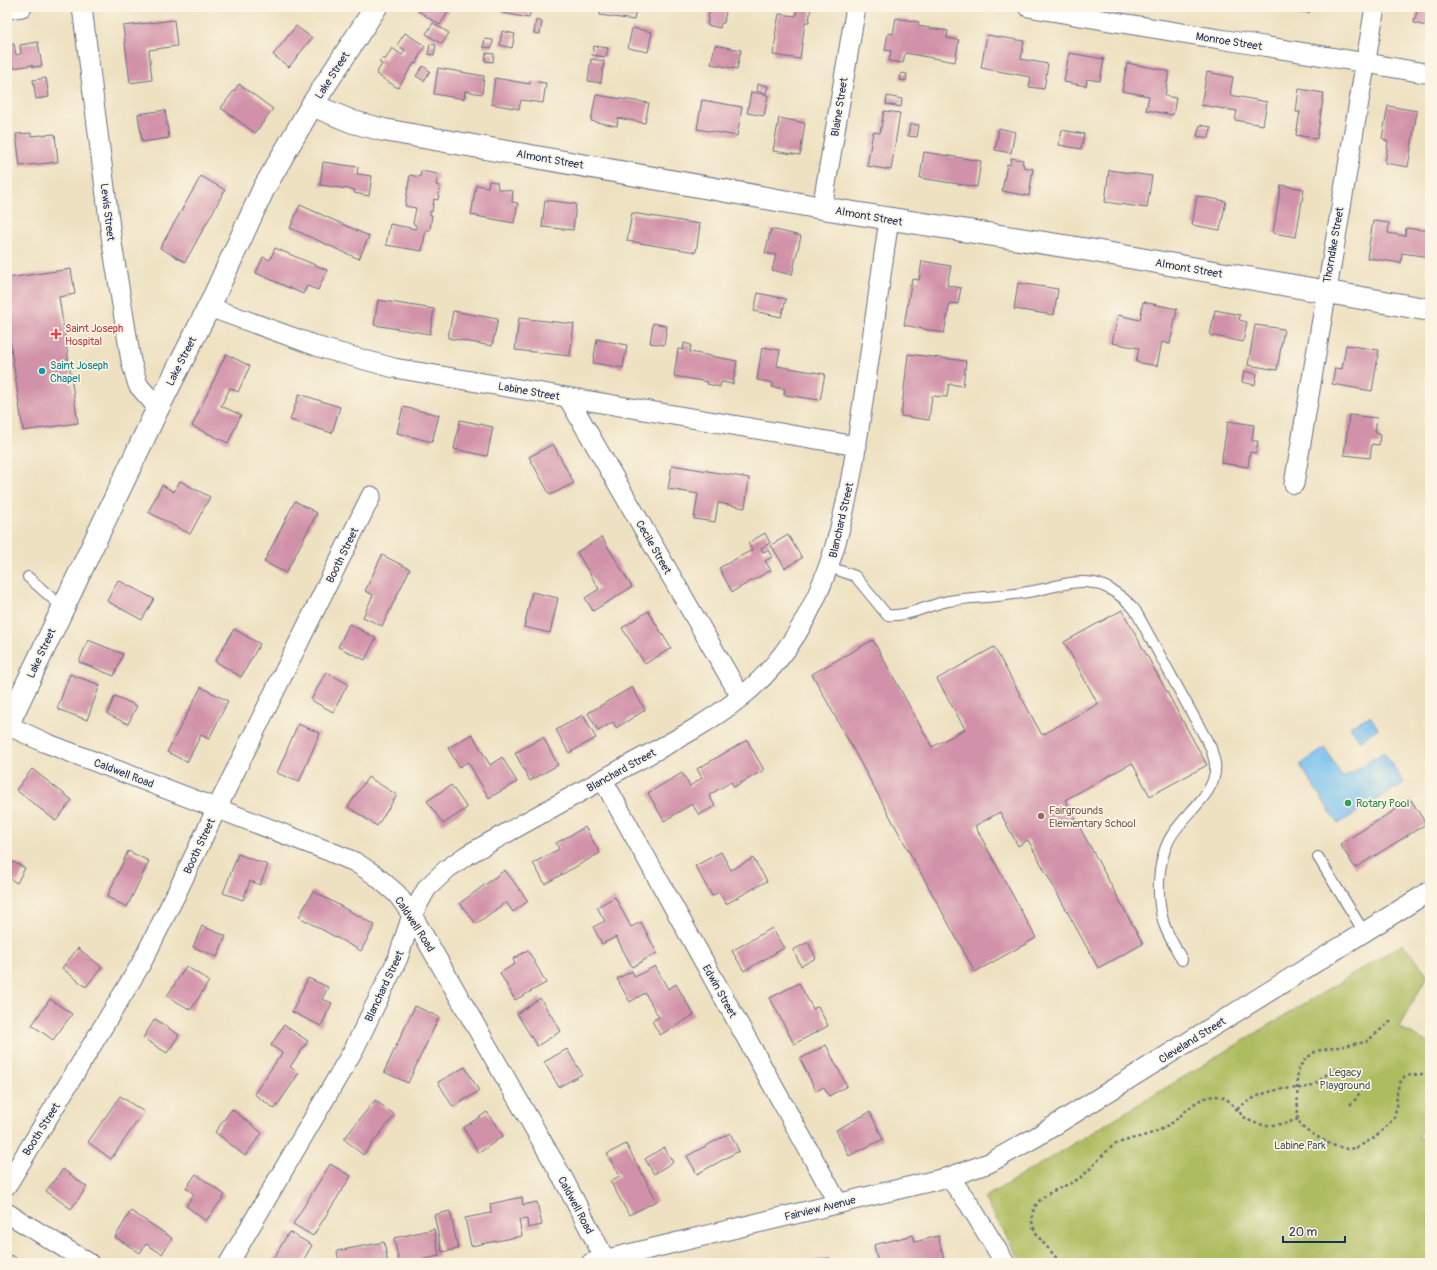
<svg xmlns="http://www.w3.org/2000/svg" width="1437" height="1270" viewBox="0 0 1437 1270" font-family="Pangolin,sans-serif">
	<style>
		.green { fill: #adbc5f; stroke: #64765e }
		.water { fill: #75c0ef; stroke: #4878a6 }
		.building { fill: #d191a8 }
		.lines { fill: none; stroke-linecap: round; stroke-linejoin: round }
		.service-casing { stroke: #656d81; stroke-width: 12 }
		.minor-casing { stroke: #656d81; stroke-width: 21 }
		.tertiary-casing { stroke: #656d81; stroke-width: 24 }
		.path { stroke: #656d81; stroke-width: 2.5; stroke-dasharray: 3 3; stroke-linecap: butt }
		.service { stroke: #fff; stroke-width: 10 }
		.minor { stroke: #fff; stroke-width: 19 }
		.tertiary { stroke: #fff; stroke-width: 22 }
		.health-dot { fill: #e0444e; stroke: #fcf5e5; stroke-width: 1.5 }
		.culture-dot { fill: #0f9aa8; stroke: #fcf5e5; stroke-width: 1.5 }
		.leisure-dot { fill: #2e9e5b; stroke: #fcf5e5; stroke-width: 1.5 }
		.education-dot { fill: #8d6e63; stroke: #fcf5e5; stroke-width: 1.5 }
		.labels { text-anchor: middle; stroke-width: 3.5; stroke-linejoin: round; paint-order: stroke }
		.street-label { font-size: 11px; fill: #1b2f5e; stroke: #fcf5e5 }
		.health-label { font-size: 11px; fill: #be3a42; stroke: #fcf5e5; text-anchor: start }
		.culture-label { font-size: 11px; fill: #0d838f; stroke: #fcf5e5; text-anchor: start }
		.leisure-label { font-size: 11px; fill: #27864d; stroke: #fcf5e5; text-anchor: start }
		.education-label { font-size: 11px; fill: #785e54; stroke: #fcf5e5; text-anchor: start }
		.park-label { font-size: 11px; fill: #47595e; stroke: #fcf5e5 }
	</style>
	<rect width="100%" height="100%" fill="#fcf5e5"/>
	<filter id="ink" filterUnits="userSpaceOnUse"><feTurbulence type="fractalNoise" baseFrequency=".025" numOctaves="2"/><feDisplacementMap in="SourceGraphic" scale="8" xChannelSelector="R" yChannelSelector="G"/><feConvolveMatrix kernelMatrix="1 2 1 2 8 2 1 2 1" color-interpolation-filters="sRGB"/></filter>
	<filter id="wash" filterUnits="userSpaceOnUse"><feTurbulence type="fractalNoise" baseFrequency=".012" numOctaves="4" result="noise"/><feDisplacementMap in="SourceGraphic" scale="16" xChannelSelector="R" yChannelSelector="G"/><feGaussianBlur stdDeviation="0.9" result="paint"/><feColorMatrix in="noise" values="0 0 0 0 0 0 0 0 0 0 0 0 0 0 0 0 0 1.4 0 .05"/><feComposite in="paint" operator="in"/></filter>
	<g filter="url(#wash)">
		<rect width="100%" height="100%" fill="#eee1c1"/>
		<path class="green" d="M1403 944 1428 975 1399 1027 1430 1044V1115L1418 1137 1430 1144V1155L1426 1163 1430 1165V1263H1022L984 1198Z"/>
		<path class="water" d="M1370 716 1378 728 1360 741 1350 726Z
			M1325 748 1343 778 1384 752 1404 783 1338 824 1300 765Z"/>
		<g id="blocks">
			<path class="building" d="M419 7H451L440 25 417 10Z
				M503 7H536L535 9H531L529 18 502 13Z
				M562 7H583L582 10 577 9V10Z
				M601 7H636L634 20 600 15Z
				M710 7H724L723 10 726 11 724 23H721L720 28 707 25Z
				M797 7H811L809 22H805L800 59 773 55 776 36 775 35 779 14 796 16Z
				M1285 7H1310L1309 13 1285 10Z
				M1418 7H1430V27L1414 23Z
				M896 18 919 22 918 26 948 31 947 38 959 40 955 62 905 53 903 63 889 61 891 51 885 50 888 33 893 34Z
				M174 20 177 46 149 50 152 80 130 83 123 26Z
				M536 20 542 22 540 34 534 33Z
				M433 23 449 33 442 44 426 34Z
				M296 26 312 38 289 67 273 55Z
				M632 28 652 32 648 52 628 48Z
				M502 31 515 34 512 48 500 45Z
				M405 33 425 46 418 58H419L416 64 414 63 398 88 376 74 382 64 379 62 382 58 385 60 392 48 402 55 405 50 397 45Z
				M987 35 1024 41 1021 59 1048 64 1044 89 1029 87 1031 77 981 68Z
				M485 39 493 40 492 48 483 47Z
				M38 42 42 66 33 67 32 65 7 69V45L14 44 16 55 21 54 20 45Z
				M430 44 436 45 434 55 428 54Z
				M715 45 741 50 737 69 711 64Z
				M594 46 608 48 606 57 592 55Z
				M486 53 494 54 493 62 485 61Z
				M1069 53 1104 59 1100 81 1087 79 1086 86 1064 82Z
				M591 59 604 61 601 83 588 81Z
				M1127 63 1169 71 1165 96 1176 98 1173 115 1146 110 1149 96 1122 91Z
				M423 66 430 71 424 81 416 76Z
				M438 68 484 76 482 94 465 91 464 99 434 94Z
				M1207 72 1233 77 1230 95 1267 102 1263 125 1235 120 1237 111 1201 105Z
				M901 73 907 74 906 81 900 80Z
				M46 78 49 97 36 99 33 80Z
				M495 78 530 84V81L546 83 543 103 521 100 519 109 491 104Z
				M239 84 273 109 255 133 221 108Z
				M758 84 768 86 766 93 757 91Z
				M1299 89 1324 93 1317 139 1296 135 1300 112H1296Z
				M751 92 768 95 764 116 747 113Z
				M596 95 649 103 645 123 618 118 617 126 591 121Z
				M887 96 902 99 901 107 886 104Z
				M702 100 742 107 737 136 697 129Z
				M1388 106 1417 111 1408 167 1385 163 1388 142 1382 138Z
				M165 110 169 138 142 142 138 114Z
				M884 111 900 113 891 170 867 166 873 132 880 133Z
				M779 118 805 123 800 155 773 151Z
				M910 124 919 125 917 137 908 136Z
				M1200 125 1211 127 1209 138 1197 136Z
				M999 128 1015 132 1011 153 995 150Z
				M1062 130 1084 134 1081 149 1059 145Z
				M31 133V136L55 134 58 162 20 166 16 134Z
				M924 152 981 161 977 187 920 178Z
				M1011 158 1023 160 1022 164H1024L1023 167 1033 169 1029 196 1002 191 1007 164 1010 165Z
				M323 162 358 167 357 174 372 176 369 196 354 193 355 190 320 185Z
				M1109 170 1152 176 1147 208 1105 202Z
				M421 171 438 174 436 185 440 186 438 200 434 199 432 212 430 211V215H432L430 230H426L422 251 386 245 390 224 416 229V225L413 224 416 208 405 206 410 175 420 177Z
				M201 176 225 190 185 262 160 248Z
				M489 181 497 182 498 189 513 191 512 202 518 203 514 223 471 215 476 185 488 187Z
				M1281 185 1304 189 1296 237 1273 233Z
				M1197 196 1226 201 1220 230 1192 225Z
				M545 200 576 204 573 230 542 227Z
				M300 205 369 236 359 259 290 228Z
				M632 213 700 224 696 252 627 241Z
				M1373 221 1389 223 1388 233 1405 236 1406 228 1430 231V257L1402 253 1401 263 1367 258Z
				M771 229 801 236 792 275 772 270 776 255 765 253Z
				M275 248 327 270 318 290 307 286 303 294 256 273 263 257 270 260Z
				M922 261 951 266 947 285 961 288 958 304 950 303 944 333 904 325 912 279 919 280Z
				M71 269 75 294 59 297 78 423 23 431 7 319V278Z
				M1018 283 1058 289 1054 315 1014 309Z
				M758 293 786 299 781 317 754 311Z
				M378 300 434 309 430 334 374 325Z
				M1143 302 1177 309 1170 344 1162 342 1157 366 1136 362 1139 348 1112 343 1118 315 1140 320Z
				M1215 310 1240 315 1239 320 1247 322 1243 342 1210 335Z
				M453 311 498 319 492 346 448 338Z
				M519 318 574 324 570 356 515 350Z
				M653 323 667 326 664 345 650 343Z
				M1255 325 1284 329 1277 370 1248 365Z
				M597 339 627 345 623 368 593 363Z
				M684 343 691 345 690 352 737 361 733 384 721 382 720 387 707 384 708 382 674 376 678 349 683 350Z
				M1346 345 1379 350 1372 391 1332 384 1335 368 1342 369Z
				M762 347 780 350 777 366 825 374 820 400 784 395 785 389 772 387 773 383 757 380Z
				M226 354 250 366 238 392 230 388 221 406 241 415 228 443 192 426Z
				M908 354 966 361 963 386 949 384 947 397 932 396 929 420 901 416Z
				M1244 371 1257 374 1255 385 1242 382Z
				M299 394 340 407 332 433 290 420Z
				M403 407 439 415 432 442 397 433Z
				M1349 415 1377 418 1375 432 1380 433 1379 445 1372 444 1370 458 1344 455Z
				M460 420 493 427 487 456 454 449Z
				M1228 421 1254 425 1252 441H1258L1256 453 1250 452 1248 467 1221 463Z
				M553 444 574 483 550 495 529 457Z
				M672 465 749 478 745 508 718 503 715 522 694 519 698 494 668 489Z
				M180 481 210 497 190 534 148 512 162 485 174 492Z
				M295 501 317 513 286 573 264 562Z
				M765 533 770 543 761 548 763 552 768 550 772 557 765 561 771 570 732 592 719 568 752 550 748 543Z
				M788 535 802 558 785 568 771 545Z
				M602 537 632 587 593 611 585 598 599 589 577 552Z
				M382 555 410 569 382 626 363 617 373 595 365 591Z
				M118 580 154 599 142 620 107 601Z
				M532 592 558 598 550 633 524 627Z
				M1122 610 1207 765 1150 796 1132 763 1065 800 1143 944 1098 968 1028 840 1018 846 1000 812 975 826 1036 938 975 972 812 674 873 640 932 747 965 729 937 679 994 647 1042 735 1098 704 1064 642Z
				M648 611 671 648 645 664 622 628Z
				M349 624 376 638 365 660 338 647Z
				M234 629 260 644 241 677 215 661Z
				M88 640 123 654 114 676 79 662Z
				M326 672 348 684 333 712 311 700Z
				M70 674 100 685 87 720 57 709Z
				M201 687 228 701 209 739 201 735 187 762 167 752Z
				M632 687 645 710 616 728 613 722 598 731 588 713Z
				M115 696 137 706 128 724 107 714Z
				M583 715 596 738 569 753 556 730Z
				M298 724 320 733 299 782 277 773Z
				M472 734 490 765 502 757 517 782 489 798 468 762 459 767 448 748Z
				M543 737 558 765 530 781 515 753Z
				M747 740 764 770 734 787 731 782 709 795 715 806 699 815 692 804 664 821 648 793 682 773 690 786 702 778 697 769Z
				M32 769 72 800 56 821 16 790Z
				M368 777 397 795 377 826 348 807Z
				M451 785 467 808 443 824 427 801Z
				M1411 800 1426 824 1355 868 1340 844Z
				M585 827 600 853 545 884 533 863 559 849 556 843Z
				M128 851 149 861 127 907 107 897Z
				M721 852 731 870 753 858 767 881 726 904 719 892 712 896 695 866Z
				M238 854 268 865 260 885 250 881 243 900 223 893Z
				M7 859 25 868 17 883 7 877Z
				M505 870 528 901 513 912 506 902 476 924 460 903Z
				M313 891 375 925 361 951 299 917Z
				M615 897 631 927 641 922 657 953 632 967 616 937 602 944 593 927 605 921 597 907Z
				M202 926 226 936 217 957 193 947Z
				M772 928 784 948 744 971 732 951Z
				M808 942 816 958 801 966 793 950Z
				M78 948 102 967 86 987 62 968Z
				M528 950 546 983 515 1000 500 973 515 964 513 959Z
				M186 966 209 981 191 1010 167 996Z
				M655 966 668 989 676 984 694 1015 660 1035 652 1021 659 1017 645 993 630 1002 617 979 632 971 635 977Z
				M308 978 328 987 322 999 332 1003 321 1026 292 1012Z
				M799 983 813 1009 818 1006 828 1026 794 1044 770 998Z
				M540 998 561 1031 537 1046 517 1014Z
				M50 999 72 1014 53 1040 32 1025Z
				M415 1006 439 1017 408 1083 384 1072Z
				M155 1019 179 1035 167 1053 143 1038Z
				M284 1025 308 1041 290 1067 299 1073 275 1109 254 1094 282 1053 271 1045Z
				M826 1045 847 1086 829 1096 824 1087 816 1091 800 1059Z
				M567 1049 582 1074 559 1087 544 1062Z
				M465 1067 479 1091 453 1107 438 1082Z
				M120 1096 144 1112 111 1159 88 1142Z
				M375 1100 395 1115 363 1155 344 1139Z
				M232 1109 262 1133 245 1156 215 1132Z
				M487 1112 503 1136 479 1153 463 1128Z
				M870 1112 883 1139 849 1156 836 1130Z
				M730 1133 739 1151 697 1174 687 1156Z
				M626 1144 657 1201 629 1215 610 1181 620 1176 607 1154Z
				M664 1147 673 1162 654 1174 645 1159Z
				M330 1164 351 1176 313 1236 293 1224Z
				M63 1169 87 1187 71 1209 46 1191Z
				M196 1174 225 1195 206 1221 186 1206 194 1194 186 1188Z
				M522 1197 523 1205 537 1202 542 1225 528 1228 527 1219 519 1220 522 1236 471 1246 465 1218 491 1213 490 1204Z
				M131 1211 172 1238 162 1254 146 1244 140 1253 115 1237Z
				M450 1211 458 1249 442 1252 434 1215Z
				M434 1229 439 1256 405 1263H399L394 1238Z
				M289 1232 312 1245 302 1263H271Z
				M913 1235 915 1242 938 1236 944 1259 927 1263H878L874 1245Z
				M384 1242 388 1263H339L337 1251Z
				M12 1255 22 1263H7Z
				M829 1258 830 1263H809V1262Z"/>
		</g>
	</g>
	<g filter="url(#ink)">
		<use href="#blocks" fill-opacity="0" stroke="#656d81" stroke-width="1"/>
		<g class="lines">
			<g class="service-casing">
				<path id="service" d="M829 567 855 576 887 615C905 617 923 608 940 603 959 598 978 598 998 596 1010 595 1022 593 1034 591 1054 587 1074 579 1094 583 1109 586 1126 599 1135 610L1211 748C1212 753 1214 758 1215 763 1219 794 1182 814 1169 840 1157 864 1156 898 1164 924 1168 936 1176 948 1182 960
					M28 577 63 608
					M1318 857 1364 932"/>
			</g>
			<g class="minor-casing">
				<path id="minor" d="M82 7 112 243 131 361 138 385 158 408
					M1028 7C1162 31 1296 50 1430 74
					M7 9 22 7
					M822 208 856 7
					M209 307 325 349 394 368 857 446
					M568 398 741 697
					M1294 484 1375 7
					M7 725 46 743 331 852 355 862 375 875 397 894 412 915 564 1180 607 1263
					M603 780 838 1203
					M949 1177 969 1204 1005 1263
					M7 1185 141 964 176 894 217 808 371 496
					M7 1213 89 1263
					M229 1263 354 1049 398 958 412 915 427 888 447 869 467 855C520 825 574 796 627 766 666 745 706 725 741 697 834 623 849 498 865 388 873 332 881 276 889 219
					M591 1263 949 1177 989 1163 1036 1137 1430 891"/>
			</g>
			<g class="tertiary-casing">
				<path id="tertiary" d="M312 105 353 122 384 130 822 208 1089 250 1430 310
					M7 726 158 408 209 307 264 188 312 105 376 7"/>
			</g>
			<path class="path" d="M1391 1021 1366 1042 1316 1051 1303 1061 1298 1071 1297 1081 1298 1119 1302 1127 1307 1131 1332 1145 1347 1149 1356 1148 1374 1138 1389 1124 1394 1117 1396 1109 1397 1093 1399 1084 1405 1076 1430 1073
				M1237 1109C1251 1098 1266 1091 1284 1089 1294 1088 1302 1089 1311 1086 1321 1082 1327 1071 1337 1069 1349 1067 1363 1077 1360 1090 1359 1096 1354 1101 1350 1105
				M1060 1263C1050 1247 1027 1233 1033 1212 1039 1191 1067 1188 1081 1177 1094 1167 1102 1153 1116 1144 1120 1142 1126 1141 1131 1139 1143 1136 1156 1133 1167 1126 1184 1116 1194 1097 1215 1096 1229 1096 1232 1106 1241 1114 1256 1130 1280 1126 1298 1119"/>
			<use href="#service" class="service"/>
			<use href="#minor" class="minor"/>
			<use href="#tertiary" class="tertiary"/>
		</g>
	</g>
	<path class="health-dot" d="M54 328h4v4h4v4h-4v4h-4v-4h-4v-4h4z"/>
	<circle class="culture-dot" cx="42" cy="371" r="4"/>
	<circle class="leisure-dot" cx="1348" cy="803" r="4"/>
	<circle class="education-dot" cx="1041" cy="816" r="4"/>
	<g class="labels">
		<g class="street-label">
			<text transform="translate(1229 41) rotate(9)" y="4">Monroe Street</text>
			<text transform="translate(332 75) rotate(-57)" y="4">Lake Street</text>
			<text transform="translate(839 107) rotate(-81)" y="4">Blaine Street</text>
			<text transform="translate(550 159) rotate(10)" y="4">Almont Street</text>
			<text transform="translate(108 212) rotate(83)" y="4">Lewis Street</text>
			<text transform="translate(869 216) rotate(10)" y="4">Almont Street</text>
			<text transform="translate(1333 245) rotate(-80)" y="4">Thorndike Street</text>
			<text transform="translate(1189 268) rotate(10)" y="4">Almont Street</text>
			<text transform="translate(181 361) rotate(-63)" y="4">Lake Street</text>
			<text transform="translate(529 391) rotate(10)" y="4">Labine Street</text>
			<text transform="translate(841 520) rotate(-77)" y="4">Blanchard Street</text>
			<text transform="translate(654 547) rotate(60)" y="4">Cecile Street</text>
			<text transform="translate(342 555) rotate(-64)" y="4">Booth Street</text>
			<text transform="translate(41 653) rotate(-65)" y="4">Lake Street</text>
			<text transform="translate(621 770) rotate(-29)" y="4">Blanchard Street</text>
			<text transform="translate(124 773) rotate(21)" y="4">Caldwell Road</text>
			<text transform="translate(199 846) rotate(-65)" y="4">Booth Street</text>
			<text transform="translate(415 924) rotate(57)" y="4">Caldwell Road</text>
			<text transform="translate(384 986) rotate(-65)" y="4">Blanchard Street</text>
			<text transform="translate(720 991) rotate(61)" y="4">Edwin Street</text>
			<text transform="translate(1192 1040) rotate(-32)" y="4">Cleveland Street</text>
			<text transform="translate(41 1129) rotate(-58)" y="4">Booth Street</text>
			<text transform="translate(576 1205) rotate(62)" y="4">Caldwell Road</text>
			<text transform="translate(820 1208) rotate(-14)" y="4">Fairview Avenue</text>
		</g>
		<g class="health-label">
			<text x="65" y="332">Saint Joseph<tspan x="65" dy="13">Hospital</tspan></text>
		</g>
		<g class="culture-label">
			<text x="50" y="369">Saint Joseph<tspan x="50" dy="13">Chapel</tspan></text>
		</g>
		<g class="leisure-label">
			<text x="1356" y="807">Rotary Pool</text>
		</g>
		<g class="education-label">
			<text x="1049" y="814">Fairgrounds<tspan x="1049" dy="13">Elementary School</tspan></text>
		</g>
		<g class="park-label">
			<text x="1345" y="1076">Legacy<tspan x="1345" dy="13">Playground</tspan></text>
			<text x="1300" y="1149">Labine Park</text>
		</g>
	</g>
	<rect width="1437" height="1270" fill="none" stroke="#fcf5e5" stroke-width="24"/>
	<path d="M1283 1236v6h62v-6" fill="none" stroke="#1b2f5e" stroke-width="2"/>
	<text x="1289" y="1236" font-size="12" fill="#1b2f5e" stroke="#fcf5e5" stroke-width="3" paint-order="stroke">20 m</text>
</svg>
